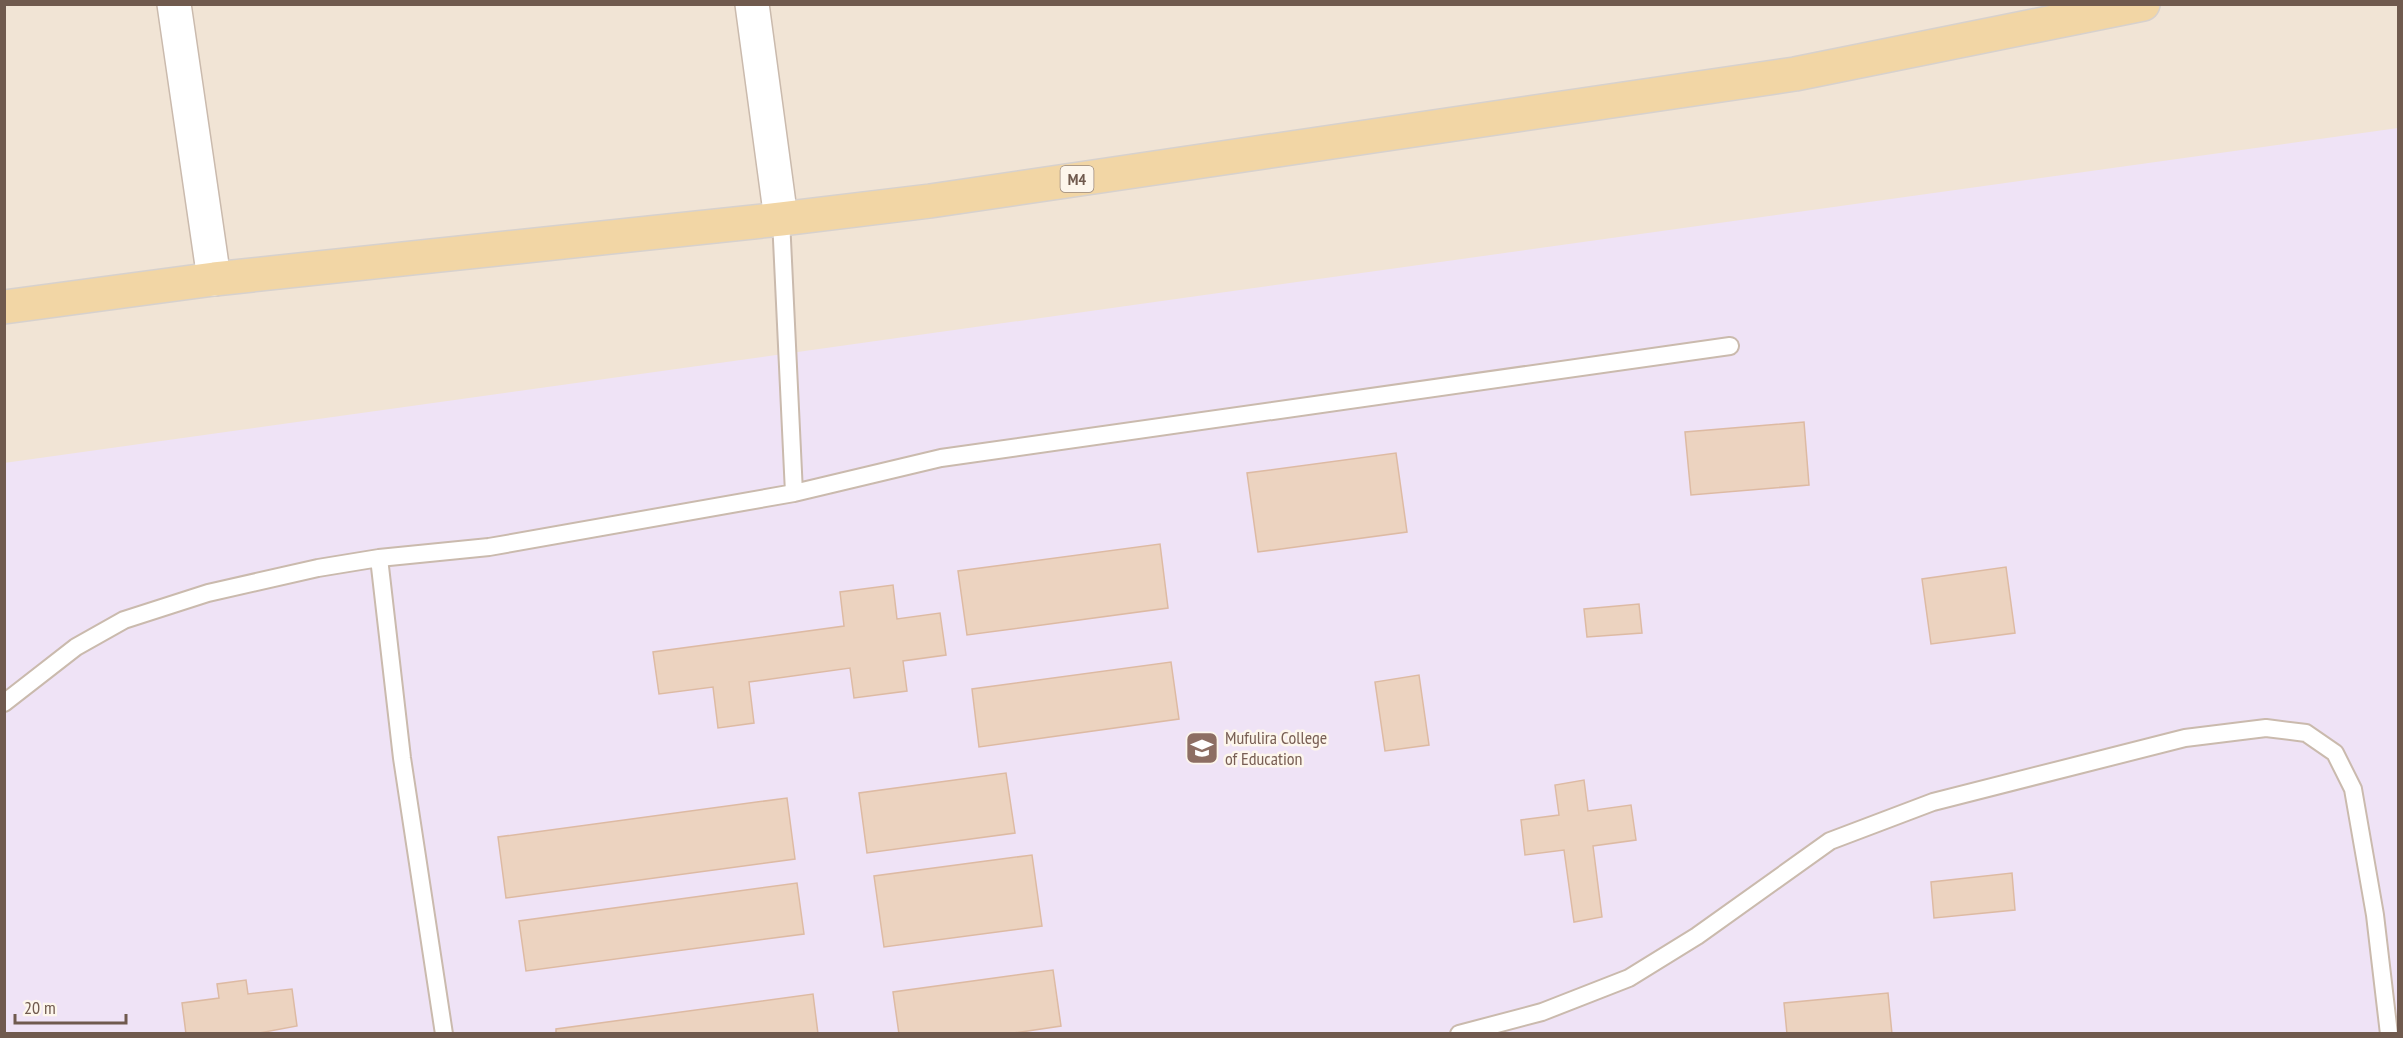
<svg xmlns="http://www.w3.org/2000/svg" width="2403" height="1038" viewBox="0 0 2403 1038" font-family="'PT Sans Narrow',sans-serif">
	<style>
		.residential { fill: #f1e4d5 }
		.education { fill: #efe3f6 }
		.building { fill: #ecd3c0; stroke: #ddbaa3; stroke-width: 1.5 }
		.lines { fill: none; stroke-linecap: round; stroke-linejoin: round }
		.service-casing { stroke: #cabaad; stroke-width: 20 }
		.minor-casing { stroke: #cabaad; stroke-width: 36 }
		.primary-casing { stroke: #d7d1cd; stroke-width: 36 }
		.service { stroke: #fff; stroke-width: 16 }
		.minor { stroke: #fff; stroke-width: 33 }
		.primary { stroke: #f2d6a5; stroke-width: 33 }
		.labels { text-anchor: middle; stroke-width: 5; stroke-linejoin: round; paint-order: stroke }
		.shield { fill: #fdf6ec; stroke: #9a897d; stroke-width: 1.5 }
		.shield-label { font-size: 16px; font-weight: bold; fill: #705a4e }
		.education-label { font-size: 18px; fill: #785e54; stroke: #fdf6ec; text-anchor: start }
	</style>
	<rect width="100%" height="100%" fill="#faf2e6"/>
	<path class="residential" d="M5 5H2398V1033H5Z"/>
	<path class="education" d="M2398 128V1033H5L4 463Z"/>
	<path class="building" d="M1804 422 1809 485 1691 495 1685 432Z
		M1396 453 1407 532 1258 552 1247 473Z
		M1160 544 1168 608 967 635 958 571Z
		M2006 567 2015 633 1931 644 1922 579Z
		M893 585 897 619 940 613 946 655 903 661 907 691 854 698 850 668 749 682 754 723 718 728 713 687 659 694 653 652 844 626 840 592Z
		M1639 604 1642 633 1587 637 1584 609Z
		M1171 662 1179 719 979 747 972 689Z
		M1419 675 1429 745 1385 751 1375 682Z
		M1006 773 1015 833 867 853 859 793Z
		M1584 780 1588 811 1631 805 1636 840 1593 846 1602 917 1574 922 1564 850 1525 855 1521 820 1559 815 1555 785Z
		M787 798 795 859 506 898 498 837Z
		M1032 855 1042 926 884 947 874 876Z
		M2012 873 2015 910 1934 918 1931 882Z
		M797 883 804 934 526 971 519 921Z
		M1053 970 1061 1026 1007 1034H899L893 992Z
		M246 980 248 994 292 989 297 1026 254 1034H186L182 1003 219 998 217 984Z
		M1888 993 1892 1034H1787L1784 1003Z
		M813 994 818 1034H556V1029Z"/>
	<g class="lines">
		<g class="service-casing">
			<path id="service" d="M794 493 941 458 1730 346
				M379 558 402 758 444 1034
				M4 703 76 647 124 620 208 593 318 568 379 558 489 547 794 493 781 219
				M1459 1034 1542 1012 1629 978 1697 936 1830 841 1933 802 2185 738 2266 728 2306 733 2335 753 2353 789 2375 915 2389 1034"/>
		</g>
		<g class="minor-casing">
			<path id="minor" d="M174 4 214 279
				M752 4 781 219"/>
		</g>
		<g class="primary-casing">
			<path id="primary" d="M4 307 214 279 781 219 930 201 1795 74 2143 4"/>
		</g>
		<use href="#service" class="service"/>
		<use href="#minor" class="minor"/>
		<use href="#primary" class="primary"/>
	</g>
	<defs>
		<g id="university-square" transform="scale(1.725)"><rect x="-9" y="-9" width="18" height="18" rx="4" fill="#8d6e63" stroke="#fdf6ec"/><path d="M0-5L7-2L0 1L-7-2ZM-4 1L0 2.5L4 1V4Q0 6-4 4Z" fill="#fff"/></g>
	</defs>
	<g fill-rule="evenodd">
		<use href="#university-square" x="1202" y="748"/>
	</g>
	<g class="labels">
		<rect class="shield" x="1060.5" y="166" width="33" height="26" rx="4.5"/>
		<g class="shield-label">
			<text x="1077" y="185">M4</text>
		</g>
		<g class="education-label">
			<text x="1225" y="744">Mufulira College<tspan x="1225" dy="21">of Education</tspan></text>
		</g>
	</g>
	<rect width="2403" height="1038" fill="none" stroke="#705a4e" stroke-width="12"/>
	<path d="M15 1014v9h111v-9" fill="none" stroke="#705a4e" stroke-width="3"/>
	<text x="24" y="1014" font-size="18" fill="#705a4e" stroke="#fdf6ec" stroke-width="4.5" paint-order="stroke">20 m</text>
</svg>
